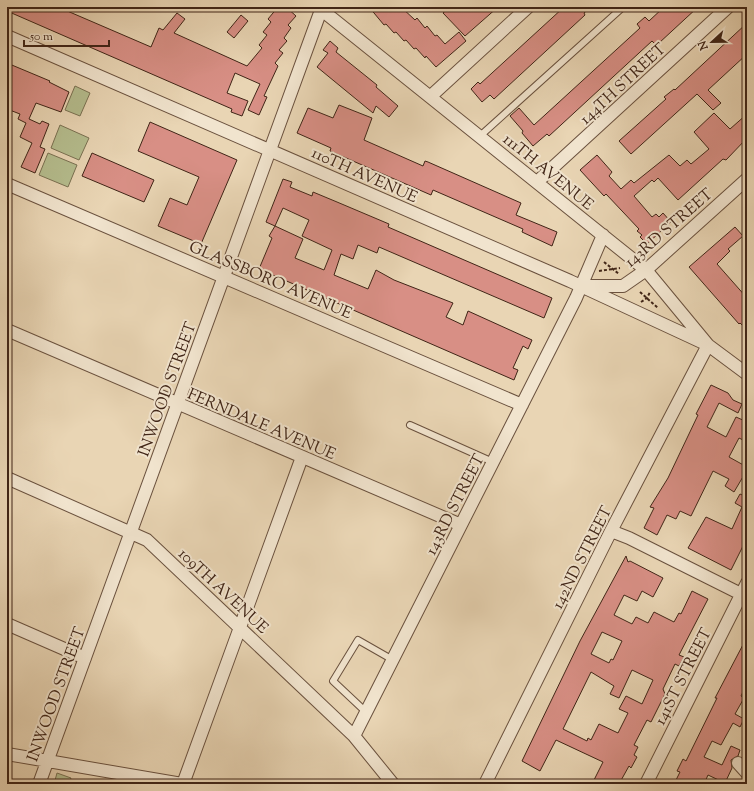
<svg xmlns="http://www.w3.org/2000/svg" width="754" height="791" viewBox="0 0 754 791" font-family="'Sorts Mill Goudy',serif">
	<style>
		.green { fill: #b5bd8e; stroke: #7a7152 }
		.building { fill: #d88f85; stroke: #402517; fill-rule: evenodd }
		.lines { fill: none; stroke-linecap: round; stroke-linejoin: round }
		.lane-casing { stroke: #6a513e; stroke-width: 8 }
		.street-casing { stroke: #6a513e; stroke-width: 14 }
		.path { stroke: #402517; stroke-width: 2; stroke-dasharray: 3 2; stroke-linecap: butt }
		.lane { stroke: #f1e4ce; stroke-width: 6 }
		.street { stroke: #f1e4ce; stroke-width: 12 }
		.labels { text-anchor: middle; stroke-width: 4; stroke-linejoin: round; paint-order: stroke }
		.street-label { font-size: 16px; fill: #402517; stroke: #f1e4ce }
	</style>
	<rect width="100%" height="100%" fill="#e9d5b4"/>
	<filter id="stains"><feTurbulence type="fractalNoise" baseFrequency=".005" numOctaves="4"/><feColorMatrix values="0 0 0 0 .2 0 0 0 0 .09 0 0 0 0 .02 0 0 0 .5 -.17"/></filter>
	<radialGradient id="worn" r=".72"><stop offset=".6" stop-color="#630" stop-opacity="0"/><stop offset="1" stop-color="#630" stop-opacity=".3"/></radialGradient>
	<path class="green" d="M75 86 90 93 80 116 65 110Z
		M60 125 89 138 79 160 51 148Z
		M48 153 77 165 68 187 39 175Z
		M57 773 71 778 69 784H54Z"/>
	<path class="building" d="M7 7H58L151 47 159 28 163 30 177 13 185 19 174 33 247 66 262 48 259 45 267 35 263 32 271 22 268 19 278 7H286L296 16 288 25 291 28 284 38 287 41 279 50 283 53 275 63 278 66 264 96 267 97 259 115 248 110 260 84 235 73 227 93 248 101 242 116 231 112 232 109 7 11Z
		M369 7H401L415 20 417 18 425 28 427 26 435 36 437 35 445 44 459 32 466 41 436 67 426 56 425 58 416 48 414 49 406 40 404 41 396 32 394 33 386 24 384 25Z
		M450 7H498L465 36 443 13Z
		M564 7H591L584 13 585 15 494 99 490 95 482 102 471 89 478 82 480 84Z
		M664 7H698L659 43 658 42 655 44 652 41 549 136 547 134 533 146 522 133 523 131 510 116 519 108 534 125 640 28 637 24 645 17 649 21Z
		M241 15 248 21 234 38 227 32Z
		M747 23V54L708 90 721 103 713 110 697 94 631 154 619 141 666 99 664 97 674 89 675 90Z
		M330 41 338 48 336 52 377 85 376 87 398 106 389 117 376 106 373 113 317 67 328 53 323 50Z
		M7 63 50 81 49 82 69 92 61 112 36 103 29 119 40 124 42 121 49 124 40 147 45 149 35 173 21 167 32 143 20 137 26 123 18 119 20 114 7 109Z
		M339 105 372 118 364 140 423 166 425 161 428 162 521 203 516 215 557 232 552 246 522 232 523 229 433 190 431 195 330 151 331 148 297 133 308 108 333 118Z
		M714 113 730 129 747 114V138L726 160 723 159 678 200 658 178 654 182 652 180 634 196 652 217 656 214 659 217 663 213 671 222 647 244 640 237 642 235 637 231 639 229 606 194 604 196 580 170 597 155 612 172 609 176 621 189 631 180 634 183 669 155 680 166 687 160 691 164 709 149 694 132Z
		M150 122 237 160 201 244 158 226 170 198 187 205 199 177 138 151Z
		M92 153 154 180 144 202 82 176Z
		M283 179 292 182 290 187 312 196 313 192 337 202 389 224 388 227 552 298 544 318 379 247 377 253 358 245 353 259 341 254 334 275 368 289 376 270 394 280 453 303 446 317 463 325 468 311 532 340 528 349 523 346 513 368 518 370 514 380 259 269 272 238 269 236 275 226 266 222ZM283 208 309 220 302 236 332 250 324 270 295 258 303 239 275 226Z
		M735 227 743 236 728 249 730 251 717 264 747 298V330L740 323 739 324 689 267Z
		M711 385 728 393 733 400 742 404 738 413 719 403 707 427 726 437 736 417 745 421 743 425 747 427V442L739 438 729 457 747 467V477L744 475 734 492 725 486 729 479 713 471 691 516 680 511 676 519 667 515 657 535 644 528 654 508 650 507 668 478 698 415 696 414Z
		M740 494 747 497V538L731 570 688 548 706 517 732 529 742 507 735 503Z
		M626 556 628 562 630 561 663 578 653 597 642 591 637 601 624 595 614 615 632 624 636 617 648 623 654 612 674 622 679 613 681 614 692 591 708 599 679 655 684 657 679 666 675 664 663 689 665 694 651 722 647 720 634 745 638 747 634 755 637 757 631 768 629 766 619 784H592L603 762 556 740 540 771 522 761 580 641ZM602 632 622 641 613 660 611 659 609 663 591 654ZM632 670 653 680 642 704 626 696 619 709 628 713 618 733 599 724 591 740 588 738 587 741 563 729 591 672 614 686 610 694 619 698Z
		M747 637V684L741 696 744 698 735 714 744 719 740 727 733 723 721 745 712 741 704 757 722 765 731 746 740 750 738 756 731 760 732 768 725 783 708 775 704 784H674L680 772 677 771 683 759 686 761 717 698H715Z"/>
	<g class="lines">
		<g class="lane-casing">
			<path id="lane" d="M480 136 623 7
				M410 425 493 462
				M366 712 333 681 358 640 393 660"/>
		</g>
		<g class="street-casing">
			<path id="street" d="M318 7 646 270 708 345 747 374
				M7 36 570 281 708 345
				M431 96 528 7
				M537 182 728 7
				M7 184 522 405
				M584 286H623L646 270 747 179
				M7 330 461 525
				M7 478 147 540 354 736 393 784
				M611 531 629 538 747 597
				M7 624 85 658
				M354 736 576 298 603 235
				M7 754 182 784
				M738 763 747 773
				M39 784 321 10 325 7
				M183 784 302 457
				M485 784 611 531 708 345
				M646 784 747 583"/>
		</g>
		<path class="path" d="M604 262 619 274
			M599 271 620 268
			M640 292 658 308
			M641 302 647 298 650 292"/>
		<use href="#lane" class="lane"/>
		<use href="#street" class="street"/>
	</g>
	<g class="labels">
		<g class="street-label">
			<text transform="translate(622 83) rotate(-43)" y="6">144TH STREET</text>
			<text transform="translate(549 171) rotate(39)" y="6">111TH AVENUE</text>
			<text transform="translate(365 174) rotate(24)" y="6">110TH AVENUE</text>
			<text transform="translate(668 227) rotate(-41)" y="6">143RD STREET</text>
			<text transform="translate(271 279) rotate(23)" y="6">GLASSBORO AVENUE</text>
			<text transform="translate(166 389) rotate(-70)" y="6">INWOOD STREET</text>
			<text transform="translate(262 423) rotate(23)" y="6">FERNDALE AVENUE</text>
			<text transform="translate(454 504) rotate(-63)" y="6">143RD STREET</text>
			<text transform="translate(581 557) rotate(-63)" y="6">142ND STREET</text>
			<text transform="translate(224 590) rotate(43)" y="6">109TH AVENUE</text>
			<text transform="translate(682 676) rotate(-63)" y="6">141ST STREET</text>
			<text transform="translate(55 694) rotate(-70)" y="6">INWOOD STREET</text>
		</g>
	</g>
	<rect width="754" height="791" fill="none" stroke="#e9d5b4" stroke-width="24"/>
	<rect x="8" y="8" width="738" height="775" fill="none" stroke="#402517" stroke-width="2"/>
	<rect x="12" y="12" width="730" height="767" fill="none" stroke="#402517"/>
	<g transform="translate(712 42) rotate(248)" stroke="#f1e4ce" stroke-width="3" paint-order="stroke">
	<path d="M0-3L7 15L0 10L-7 15Z" fill="#402517"/>
	<text y="-6" font-size="11" font-weight="bold" text-anchor="middle" fill="#402517">N</text>
	</g>
	<path d="M24 40v6h85v-6" fill="none" stroke="#402517" stroke-width="2"/>
	<text x="30" y="40" font-size="12" fill="#402517" stroke="#f1e4ce" stroke-width="3" paint-order="stroke">50 m</text>
	<rect width="100%" height="100%" filter="url(#stains)"/>
	<rect width="100%" height="100%" fill="url(#worn)"/>
</svg>
